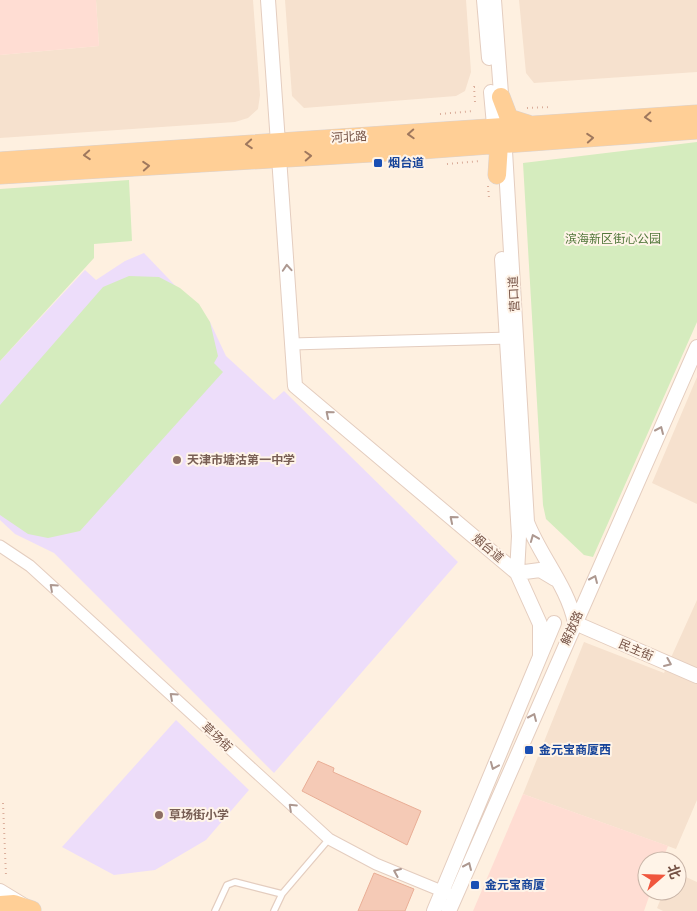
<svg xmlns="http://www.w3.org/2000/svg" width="697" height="911" viewBox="0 0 697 911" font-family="'Roboto Condensed','Noto Sans SC',sans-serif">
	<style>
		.residential { fill: #f6e1ce }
		.commercial { fill: #ffddd3 }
		.education { fill: #edddfa }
		.green { fill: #d5ecbe }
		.building { fill: #f5cab6; stroke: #e9ae96 }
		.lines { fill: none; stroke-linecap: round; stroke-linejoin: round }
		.service-casing { stroke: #e4cdbf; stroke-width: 8 }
		.minor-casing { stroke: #e4cdbf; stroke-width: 13 }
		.tertiary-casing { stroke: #e4cdbf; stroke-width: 16 }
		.primary-casing { stroke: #dbd2cf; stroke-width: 19 }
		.path { stroke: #daad9a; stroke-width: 2; stroke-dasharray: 1 4; stroke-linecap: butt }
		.service { stroke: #fff; stroke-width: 5.5 }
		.minor { stroke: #fff; stroke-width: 11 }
		.tertiary { stroke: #fff; stroke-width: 14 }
		.primary { stroke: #ffcf96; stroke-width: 18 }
		.oneway { stroke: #9f785e }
		.oneway2 { stroke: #ad9890 }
		.transit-dot { fill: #1a4fb4; stroke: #fff4e8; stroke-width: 2 }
		.education-dot { fill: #8d6e63; stroke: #fff4e8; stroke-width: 2 }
		.labels { text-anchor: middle; stroke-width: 4; stroke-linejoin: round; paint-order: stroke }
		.street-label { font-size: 12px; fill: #765346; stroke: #fff4e8 }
		.transit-label { font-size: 12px; font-weight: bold; fill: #164399; stroke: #fff4e8; text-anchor: start }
		.park-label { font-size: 12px; fill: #52773b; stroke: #fff4e8 }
		.education-label { font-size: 12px; font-weight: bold; fill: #785e54; stroke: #fff4e8; text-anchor: start }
	</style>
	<rect width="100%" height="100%" fill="#fef0e0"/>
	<path class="residential" d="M96 0H253L260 95 258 109 248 118 235 122 0 138V55L99 46Z
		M285 0H466L471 72 465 91 456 96 304 108 292 96Z
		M519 0H697V72L534 83 526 73Z
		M697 377V504L652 483Z
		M697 600V800L676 849 523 794 584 642 664 673Z
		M677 873 697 882V911H663L657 908 664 891H677Z"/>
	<path class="commercial" d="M0 0H96L99 46 0 55Z
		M523 794 668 846 662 861H647V891H651L644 911H473Z"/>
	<path class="education" d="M144 253 210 322 226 356 274 400 284 391 458 562 274 773 54 553 15 534 0 520V361L85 270 96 280 125 261Z
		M176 720 249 790 206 840 155 870 114 875 62 847Z"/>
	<path class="green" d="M697 142V322L593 557 584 555 546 519 543 505 523 163Z
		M129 180 132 241 94 244V258L0 361V189Z
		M129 276 159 277 180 288 199 304 210 322 218 356 214 363 223 372 80 531 48 538 28 534 0 515V405L103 287Z"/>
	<path class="building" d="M318 761 334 768 333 772 421 811 407 845 302 791Z
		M374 873 414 889 405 911H358Z"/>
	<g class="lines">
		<g class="service-casing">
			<path id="service" d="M215 911 227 885 235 882 282 894
				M274 911 282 894 329 839"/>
		</g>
		<g class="minor-casing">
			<path id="minor" d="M292 344 514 338
				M0 546 30 566 329 839 376 864 449 894"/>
		</g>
		<g class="tertiary-casing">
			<path id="tertiary" d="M268 0 295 386 517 573 540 624V656
				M484 0 489 58
				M494 0 502 107
				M491 92 495 136
				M505 151 527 522C540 556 568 587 575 623
				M502 259 519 536 517 573
				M517 573 540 570 555 579
				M575 623 697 676
				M0 891 23 905
				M434 911 554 623
				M449 911 697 347"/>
		</g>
		<g class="primary-casing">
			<path id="primary" d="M501 97 509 118 528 124
				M0 161 697 114
				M0 175 421 150 697 130
				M497 175 499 144 504 136
				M0 905 14 904 32 910"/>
		</g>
		<path class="path" d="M475 102 474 87H479
			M527 108 551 107
			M440 114 474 111
			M447 164 480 161
			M488 186 489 198
			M3 803 6 876"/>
		<use href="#service" class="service"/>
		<use href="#minor" class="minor"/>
		<use href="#tertiary" class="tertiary"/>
		<use href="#primary" class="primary"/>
	</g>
	<defs><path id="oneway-chevron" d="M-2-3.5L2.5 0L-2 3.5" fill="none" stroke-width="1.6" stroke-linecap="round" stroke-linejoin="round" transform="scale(1.25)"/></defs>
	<g class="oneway">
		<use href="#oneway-chevron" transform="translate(648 117) rotate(176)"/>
		<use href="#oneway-chevron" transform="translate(411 134) rotate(177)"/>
		<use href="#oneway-chevron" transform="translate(590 138) rotate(-4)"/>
		<use href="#oneway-chevron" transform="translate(249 144) rotate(176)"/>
		<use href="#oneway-chevron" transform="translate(87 155) rotate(176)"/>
		<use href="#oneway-chevron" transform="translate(308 156) rotate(-3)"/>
		<use href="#oneway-chevron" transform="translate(146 166) rotate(-4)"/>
	</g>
	<g class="oneway2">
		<use href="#oneway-chevron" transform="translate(287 268) rotate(-94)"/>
		<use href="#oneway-chevron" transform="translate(329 414) rotate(-140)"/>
		<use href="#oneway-chevron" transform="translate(660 430) rotate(-66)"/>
		<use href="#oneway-chevron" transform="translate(453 519) rotate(-140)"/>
		<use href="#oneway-chevron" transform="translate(534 538) rotate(-112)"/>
		<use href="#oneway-chevron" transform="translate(594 579) rotate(-66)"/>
		<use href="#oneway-chevron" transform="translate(53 587) rotate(-138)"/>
		<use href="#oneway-chevron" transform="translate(668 663) rotate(23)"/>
		<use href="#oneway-chevron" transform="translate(173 696) rotate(-138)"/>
		<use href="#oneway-chevron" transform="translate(533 717) rotate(-66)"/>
		<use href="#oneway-chevron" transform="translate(494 766) rotate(113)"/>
		<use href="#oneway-chevron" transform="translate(292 807) rotate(-137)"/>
		<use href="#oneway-chevron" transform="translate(468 866) rotate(-66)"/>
		<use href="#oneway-chevron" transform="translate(397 872) rotate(-157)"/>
	</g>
	<g class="transit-dot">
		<rect x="373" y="158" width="10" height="10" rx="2.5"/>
		<rect x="524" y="745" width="10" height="10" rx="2.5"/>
		<rect x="470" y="880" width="10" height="10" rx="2.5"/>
	</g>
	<g class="education-dot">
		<circle cx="177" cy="460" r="5"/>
		<circle cx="159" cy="815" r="5"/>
	</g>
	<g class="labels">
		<g class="street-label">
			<text transform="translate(349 137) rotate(-3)" y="4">河北路</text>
			<text transform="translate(514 294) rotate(-93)" y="4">营口道</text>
			<text transform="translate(488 548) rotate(40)" y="4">烟台道</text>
			<text transform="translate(572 628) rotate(-66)" y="4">解放路</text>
			<text transform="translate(636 650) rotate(23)" y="4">民主街</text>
			<text transform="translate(217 737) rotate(43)" y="4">草场街</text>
		</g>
		<g class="transit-label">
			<text x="388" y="167">烟台道</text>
			<text x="539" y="754">金元宝商厦西</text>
			<text x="485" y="889">金元宝商厦</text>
		</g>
		<g class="park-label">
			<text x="613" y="243">滨海新区街心公园</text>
		</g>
		<g class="education-label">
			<text x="187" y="464">天津市塘沽第一中学</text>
			<text x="169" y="819">草场街小学</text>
		</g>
	</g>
	<g transform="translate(662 876) rotate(70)"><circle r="24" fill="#fff4e8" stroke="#c8b4a7"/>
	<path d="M0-4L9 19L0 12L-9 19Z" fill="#f0563d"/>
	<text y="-8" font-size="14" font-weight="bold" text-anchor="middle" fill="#765346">北</text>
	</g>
</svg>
